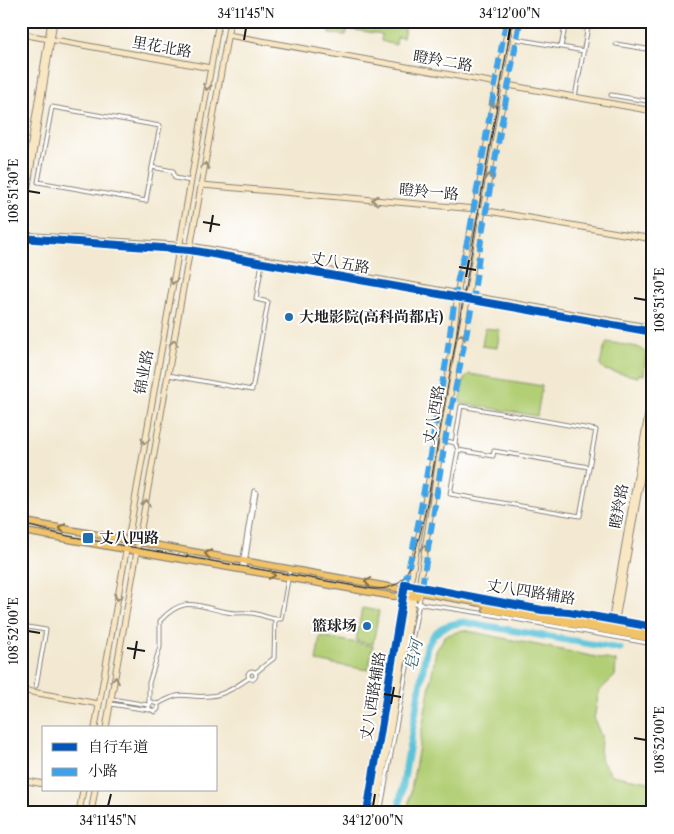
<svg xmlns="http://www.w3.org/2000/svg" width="674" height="834" viewBox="0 0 674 834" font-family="'Libre Caslon Text','Noto Serif SC',serif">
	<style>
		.green { fill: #b2cf76; stroke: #677649 }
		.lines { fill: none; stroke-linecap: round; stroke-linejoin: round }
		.river { stroke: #5cc2d9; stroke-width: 7 }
		.street-casing { stroke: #888277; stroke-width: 5 }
		.secondary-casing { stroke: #888277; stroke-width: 7 }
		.primary-casing { stroke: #888277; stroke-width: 8 }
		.street { stroke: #fff; stroke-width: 3 }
		.secondary { stroke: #f9e7c3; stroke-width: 5 }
		.primary { stroke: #f1c369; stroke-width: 5.5 }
		.tram { stroke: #1c1c1c; stroke-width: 1 }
		.quiet { stroke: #3da2ea; stroke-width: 6; stroke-dasharray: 12 6; stroke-linecap: butt }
		.cycleway-casing { stroke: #fff; stroke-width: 11 }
		.cycleway { stroke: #0057b8; stroke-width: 8 }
		.oneway { stroke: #968c78 }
		.oneway2 { stroke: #867042 }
		.ticks { fill: none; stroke: #1c1c1c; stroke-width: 2 }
		.poi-dot { fill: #1f6fb2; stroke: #fff; stroke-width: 2 }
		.labels { text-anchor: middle; stroke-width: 4; stroke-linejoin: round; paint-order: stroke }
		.street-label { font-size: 15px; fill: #1c1c1c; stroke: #fff }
		.poi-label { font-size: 15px; font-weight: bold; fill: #1c1c1c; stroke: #fff; text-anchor: start }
		.water-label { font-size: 16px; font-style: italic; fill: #365e68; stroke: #fff }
		.neatline { fill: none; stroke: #1c1c1c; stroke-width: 2 }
		.ticks-label { font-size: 12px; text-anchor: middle; fill: #1c1c1c }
	</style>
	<rect width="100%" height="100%" fill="#fff"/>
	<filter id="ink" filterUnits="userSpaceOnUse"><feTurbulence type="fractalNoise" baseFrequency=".02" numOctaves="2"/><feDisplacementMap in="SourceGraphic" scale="10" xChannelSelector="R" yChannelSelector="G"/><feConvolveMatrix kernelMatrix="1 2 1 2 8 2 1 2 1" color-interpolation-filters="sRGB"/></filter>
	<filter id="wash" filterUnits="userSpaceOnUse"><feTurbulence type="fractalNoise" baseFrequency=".0096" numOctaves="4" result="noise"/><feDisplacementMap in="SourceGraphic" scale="20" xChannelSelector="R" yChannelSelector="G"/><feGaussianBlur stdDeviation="1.12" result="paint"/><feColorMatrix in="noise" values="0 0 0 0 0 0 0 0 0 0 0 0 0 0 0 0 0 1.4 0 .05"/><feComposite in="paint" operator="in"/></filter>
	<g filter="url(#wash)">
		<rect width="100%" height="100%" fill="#f3e9d2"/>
		<path class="green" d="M332 21H406L403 38 397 37 396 45 381 41 382 34 348 29 346 35 329 34Z
			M485 328 500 330 497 348 482 346Z
			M607 342 638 347 646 353 644 375 639 374 638 377 605 370 600 365 603 351Z
			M469 374 542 386 537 416 460 403 464 379Z
			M362 608 379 611 373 644 356 641Z
			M463 630 616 661 615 676 599 691 594 719 601 736 600 759 612 775 653 783V813H407L436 651 445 636Z
			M320 636 373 646 368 670 316 661Z"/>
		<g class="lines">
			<path class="river" d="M398 813 427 646C436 628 444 625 464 622L620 649"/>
		</g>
	</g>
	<g filter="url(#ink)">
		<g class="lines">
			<g class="street-casing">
				<path id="street" d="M516 39 584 51
					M616 44 653 50
					M561 47 565 27 570 25 588 28
					M611 95 653 102
					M575 97 589 21
					M647 101 653 70
					M152 167 160 126 52 107 38 182 146 201 152 167 173 171 175 178 191 181
					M168 375 252 390 268 302 256 299 262 263
					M443 440 455 443 458 450 493 456 494 451 589 467
					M455 443 461 406 596 430 580 516 450 494 458 450
					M241 570 254 491 256 492 244 570
					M402 601 487 614 653 644
					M21 626 46 630 36 686
					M248 675a4 4 0 1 1 8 0a4 4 0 1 1-8 0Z
					M255 673 274 658 275 619
					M112 699 148 705
					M149 703V683L160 647V621C185 594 197 607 227 612 235 614 243 612 251 613 262 614 270 620 281 619L290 568
					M111 704 149 710
					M158 704 151 702 148 708 155 712 158 709V704C186 688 184 699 210 696 225 695 237 686 249 678
					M367 813 405 584 542 610 569 612 653 627
					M380 813 422 587"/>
			</g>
			<g class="secondary-casing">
				<path id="secondary" d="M21 34 211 68
					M228 35 653 111
					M202 185 476 209 653 239
					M21 205 51 21
					M21 230 54 21
					M21 235 191 246 653 328
					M21 238 190 250 653 332
					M610 629 653 386
					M614 631 653 410
					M21 690 99 704
					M95 728 219 21
					M106 728 230 21
					M21 780 44 784
					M79 813 83 790
					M91 813 95 790
					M372 813 411 585V579L450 364 459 283 474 216 509 21
					M376 813 414 596 420 581 442 440 517 21"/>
			</g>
			<g class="primary-casing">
				<path id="primary" d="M21 521 653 634
					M21 531 392 596 418 597
					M486 609 653 639"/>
			</g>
			<use href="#street" class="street"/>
			<use href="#secondary" class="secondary"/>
			<use href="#primary" class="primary"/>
			<path class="tram" d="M21 524 68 536 373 589C382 589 392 588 399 582 415 570 423 519 428 498L512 21"/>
			<path class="quiet" d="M405 584 418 525 446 362 457 283 470 230 506 21
				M422 587 445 441 473 300 482 233 520 21"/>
			<g class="cycleway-casing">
				<path id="cycleway" d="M21 238 190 250 653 332
					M367 813 405 584 542 610 569 612 653 627"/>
			</g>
			<use href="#cycleway" class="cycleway"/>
		</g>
		<defs><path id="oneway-chevron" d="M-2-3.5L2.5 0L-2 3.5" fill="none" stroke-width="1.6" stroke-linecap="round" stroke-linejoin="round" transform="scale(1.25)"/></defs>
		<g class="oneway">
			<use href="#oneway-chevron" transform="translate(207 87) rotate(100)"/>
			<use href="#oneway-chevron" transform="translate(494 104) rotate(100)"/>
			<use href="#oneway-chevron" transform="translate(205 166) rotate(-80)"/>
			<use href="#oneway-chevron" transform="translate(489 177) rotate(-80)"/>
			<use href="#oneway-chevron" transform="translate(375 200) rotate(-175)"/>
			<use href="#oneway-chevron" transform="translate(173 281) rotate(100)"/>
			<use href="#oneway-chevron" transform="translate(461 337) rotate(-79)"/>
			<use href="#oneway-chevron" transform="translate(174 343) rotate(-80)"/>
			<use href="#oneway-chevron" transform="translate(145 441) rotate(100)"/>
			<use href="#oneway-chevron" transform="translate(146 503) rotate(-80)"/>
			<use href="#oneway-chevron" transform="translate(424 549) rotate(-82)"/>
			<use href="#oneway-chevron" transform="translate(118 597) rotate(100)"/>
			<use href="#oneway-chevron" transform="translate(115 680) rotate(-80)"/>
		</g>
		<g class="oneway2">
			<use href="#oneway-chevron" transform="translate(62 528) rotate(-171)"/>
			<use href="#oneway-chevron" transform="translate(208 554) rotate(-170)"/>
			<use href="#oneway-chevron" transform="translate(272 575) rotate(10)"/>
			<use href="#oneway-chevron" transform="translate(368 582) rotate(-170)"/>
		</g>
	</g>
	<path class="ticks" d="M244 40 246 28M508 40 510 28M28 191 40 193M203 222 220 225M210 232 213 215M459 267 476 270M466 277 469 260M634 298 646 300M28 631 40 633M127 648 145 651M134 659 137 641M384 694 401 697M391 704 394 687M634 738 646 740M108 806 111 794M373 806 375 794"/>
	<g class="poi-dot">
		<circle cx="289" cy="317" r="5"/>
		<rect x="82" y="532" width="12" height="12" rx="2.5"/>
		<circle cx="367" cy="626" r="5"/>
	</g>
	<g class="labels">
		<g class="street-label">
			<text transform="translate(162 47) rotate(10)" y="5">里花北路</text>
			<text transform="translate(443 61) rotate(10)" y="5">瞪羚二路</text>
			<text transform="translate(429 192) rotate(5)" y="5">瞪羚一路</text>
			<text transform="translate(340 263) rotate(10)" y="5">丈八五路</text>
			<text transform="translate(144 372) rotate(-80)" y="5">锦业路</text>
			<text transform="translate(434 415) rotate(-80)" y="5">丈八西路</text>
			<text transform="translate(619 506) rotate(-80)" y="5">瞪羚路</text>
			<text transform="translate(531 592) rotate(9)" y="5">丈八四路辅路</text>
			<text transform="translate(373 696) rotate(-81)" y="5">丈八西路辅路</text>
		</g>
		<g class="poi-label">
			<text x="299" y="322">大地影院(高科尚都店)</text>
			<text x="99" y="543">丈八四路</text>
			<text x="357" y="631" text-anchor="end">篮球场</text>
		</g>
		<g class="water-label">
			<text transform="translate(413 655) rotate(-76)" y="6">皂河</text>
		</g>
	</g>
	<rect width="674" height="834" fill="none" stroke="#fff" stroke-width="55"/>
	<rect x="42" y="726" width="175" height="65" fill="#ffffff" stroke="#a4a4a4"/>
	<rect x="52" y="743" width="25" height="8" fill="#0057b8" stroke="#a4a4a4"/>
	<text x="88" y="752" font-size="15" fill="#1c1c1c">自行车道</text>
	<rect x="52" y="768" width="25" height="8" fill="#3da2ea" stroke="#a4a4a4"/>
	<text x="88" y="776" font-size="15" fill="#1c1c1c">小路</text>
	<rect x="28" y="28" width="618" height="778" class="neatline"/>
	<g class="ticks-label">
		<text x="246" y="18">34°11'45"N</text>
		<text x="510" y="18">34°12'00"N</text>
		<text transform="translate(14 191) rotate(-90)" y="4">108°51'30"E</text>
		<text transform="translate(660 300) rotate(-90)" y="4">108°51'30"E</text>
		<text transform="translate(14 631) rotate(-90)" y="4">108°52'00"E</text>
		<text transform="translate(660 740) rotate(-90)" y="4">108°52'00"E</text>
		<text x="108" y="825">34°11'45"N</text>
		<text x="373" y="825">34°12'00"N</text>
	</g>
</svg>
